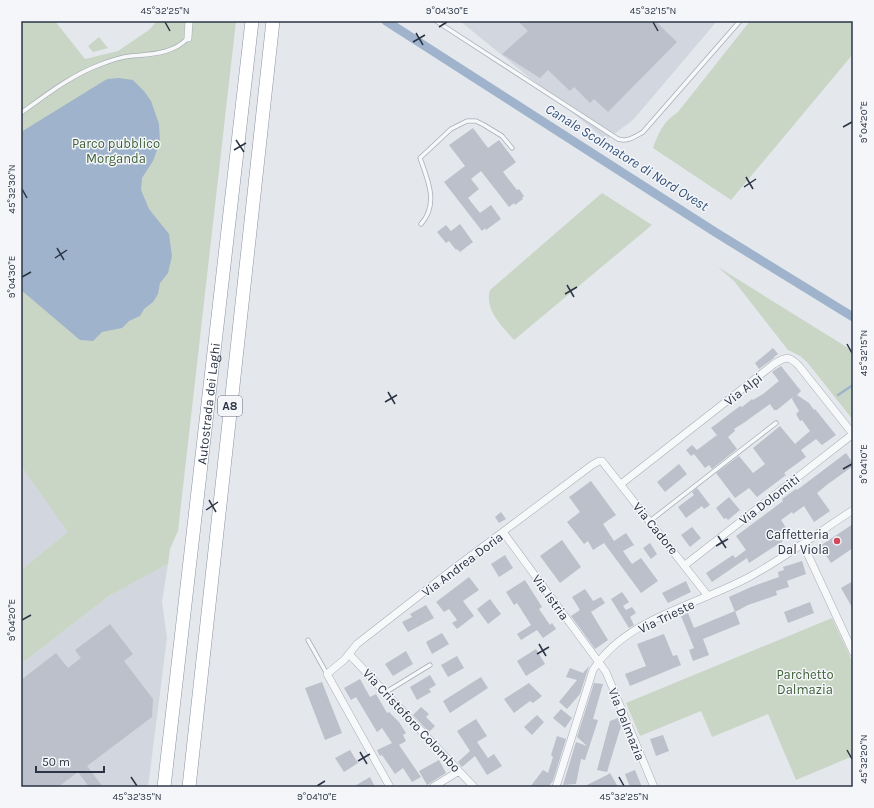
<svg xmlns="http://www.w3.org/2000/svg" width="874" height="808" viewBox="0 0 874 808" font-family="Karla,sans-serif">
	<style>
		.built { fill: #d2d6de }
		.green { fill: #c9d6c5 }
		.water { fill: #9fb4cc }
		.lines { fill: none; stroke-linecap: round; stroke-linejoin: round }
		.stream { stroke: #9fb4cc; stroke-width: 2.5 }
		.canal { stroke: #9fb4cc; stroke-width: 9 }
		.building { fill: #bbc0ca }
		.service-casing { stroke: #a9aeb7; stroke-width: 5 }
		.minor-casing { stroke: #a9aeb7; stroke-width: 8 }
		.motorway-casing { stroke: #8b94a3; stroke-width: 14 }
		.service { stroke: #f7f8fa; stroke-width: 3.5 }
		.minor { stroke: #f7f8fa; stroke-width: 7 }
		.motorway { stroke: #fff; stroke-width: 13 }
		.ticks { fill: none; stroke: #2b3445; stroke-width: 1.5 }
		.poi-dot { fill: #d1495b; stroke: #f4f6f9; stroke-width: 1.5 }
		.labels { text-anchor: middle; stroke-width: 3; stroke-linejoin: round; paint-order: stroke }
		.shield { fill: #f4f6f9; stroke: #676e7b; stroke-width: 1 }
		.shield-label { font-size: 12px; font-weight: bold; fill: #2b3445 }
		.park-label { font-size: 13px; fill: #3f6138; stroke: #f4f6f9 }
		.street-label { font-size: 13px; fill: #2b3445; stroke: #f4f6f9 }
		.poi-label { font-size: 13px; fill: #2b3445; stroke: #f4f6f9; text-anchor: end }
		.water-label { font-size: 14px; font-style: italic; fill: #34527a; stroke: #f4f6f9 }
		.neatline { fill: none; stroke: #2b3445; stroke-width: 1.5 }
		.ticks-label { font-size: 10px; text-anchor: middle; fill: #2b3445 }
	</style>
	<rect width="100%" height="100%" fill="#e4e7ec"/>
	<path class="built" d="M460 21H717L633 120 606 140Z
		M21 466 69 532 21 570Z
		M168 564 162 602 167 638 148 787H21V664L109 596Z"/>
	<path class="green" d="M21 21H55L85 59 118 51 149 30 157 21H236L178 531 170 549 168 564 109 596 21 664V570L68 532 21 466Z
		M750 21H853V54L731 200 653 148C659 132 663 122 678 112Z
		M99 37 108 48 93 52 88 46Z
		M602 193 652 225 514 340C502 326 484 310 490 290Z
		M718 267 853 351V420L807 362 800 356 788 350 734 281Z
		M832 618 853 663V756L796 780 768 714 712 737 701 711 640 736 626 703Z"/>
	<path class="water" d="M119 78 133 80 144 91 151 101 159 124 160 142 153 161 142 178 141 190 149 209 169 234 172 256 168 273 160 283 158 294 153 302 144 309 140 316 129 321 122 328 102 332 93 341 80 340 21 290V132L107 79Z"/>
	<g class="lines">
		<path class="stream" d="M838 395 853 385"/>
		<path class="canal" d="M386 21 715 232 853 317"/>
	</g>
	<path class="building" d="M518 21H655L677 42 608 112 594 99 590 103 574 87 570 91 548 70 540 78 502 54 528 31Z
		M473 128 488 148 499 140 516 162 503 172 517 190 519 189 524 196 522 198 523 199 515 205 514 203 509 207 481 171 471 179 479 189 468 198 480 213 491 205 501 219 486 230 485 228 482 231 444 182 465 166 449 145Z
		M460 224 473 242 460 252 457 249 456 250 449 241 446 243 437 232 446 225 451 231Z
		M773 348 778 354 774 357V358L759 369 755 363Z
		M781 366 801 391 797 395 809 403 814 410 815 409 836 435 822 445 816 439 801 450 806 457 784 473 786 475 757 497 749 488 735 498 716 473 739 456 753 473 765 464 753 448 780 426 795 444 810 431 802 420 800 421 796 414 799 411 792 399 793 397 777 410H774L770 404 745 422 734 429 735 431 728 437 737 449 712 469 709 465 705 468 694 454 691 456 686 450 692 445 697 450 717 435 711 428 740 406 742 407 752 399 753 400 763 394 779 381 772 372Z
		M846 453 853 463V466L828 484 817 493 830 511 814 522 804 506 793 514 792 512 781 520 786 528 778 533 783 541 749 563 747 558 712 582 706 573 733 555 735 558 746 550 736 536 783 501 782 499 796 489 797 490Z
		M679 464 687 474 665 492 657 482Z
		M591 481 616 515 603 524 614 541 626 533 634 545 623 551 632 564 641 558 658 581 641 593 604 543 593 550 588 541 584 544 567 522 580 512 569 497Z
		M697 488 710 505 704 509 702 506 686 518 678 507 694 495 692 492Z
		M729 497 740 510 728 520 726 518 724 519 716 508Z
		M501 512 506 519 499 523 495 517Z
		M853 524V548L831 563 820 546Z
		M692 527 701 538 690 547 681 535Z
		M562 540 581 567 560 583 540 556Z
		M650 543 657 554 651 559 643 548Z
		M505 555 513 568 499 577 491 564Z
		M802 561 806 574 787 581 789 587 776 591 777 595 748 605 735 612 729 597 751 587 779 577 778 572 784 570 783 567Z
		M469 577 479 590 463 601 474 616 457 629 452 623 457 620 449 609 444 612 436 602Z
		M525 580 542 607 539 609 550 625 552 623 556 629 543 638 537 630 521 640 517 634 531 625 517 603 514 605 506 592Z
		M686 581 691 592 668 603 662 593Z
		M853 581V609L841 588Z
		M585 589 593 601 601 597 605 603 591 612 608 640 595 649 571 616 580 610 572 597Z
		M622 592 629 602 623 606 626 610 632 607 636 613 630 617 634 625 629 628 611 599Z
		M490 599 501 614 488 624 477 609Z
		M810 602 814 613 788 623 784 612Z
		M426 605 434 618 408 632 402 622 412 617 410 614Z
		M735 611 740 624 703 639 709 655 693 661 689 650 694 648 681 616 688 613 694 628Z
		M110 624 133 654 124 661 153 699 152 717 87 766 103 787H89L78 772 58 787H21V680L56 653 68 668 81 658 75 650Z
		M442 633 449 644 432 654 426 642Z
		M664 634 673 656 677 655 681 665 630 686 625 674 646 666 637 644Z
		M536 649 545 664 526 676 517 661Z
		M406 651 413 664 393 676 385 664Z
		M457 656 464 668 448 677 441 665Z
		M589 666 580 694 567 709 559 702 577 680 566 677 570 668 583 673Z
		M430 675 436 685 429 689 431 692 417 700 410 687Z
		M481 677 488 688 450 713 443 701Z
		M360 679 370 697 376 694 387 713 389 712 399 722 406 733 403 735 406 741 399 745 421 777 412 782 403 768 395 774 382 755 380 756 377 750 392 743 382 728 377 732 356 697 351 700 344 688Z
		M322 682 342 733 325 740 305 688Z
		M529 683 542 696 533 703 530 701 514 713 504 699Z
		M594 683 603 684 593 719 598 720 585 760 581 759 576 784 563 785 576 742 587 746 577 737Z
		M421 707 429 714 426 717 435 726 429 732 413 715Z
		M561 709 572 718 565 728 553 718Z
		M537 715 544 722 532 735 524 727Z
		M618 718 621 726 607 772 597 770 610 721Z
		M476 719 487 736 477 742 488 758 494 754 502 766 487 775 475 756 462 767 458 762 470 751 457 731Z
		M663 735 669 751 656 756 650 739Z
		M557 736 566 739 553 781 548 787H530L543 770 548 773 553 757 551 755Z
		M350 750 358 763 344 772 335 758Z
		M439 760 446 773 427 785 419 771Z
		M635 770 642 787H630L625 774Z
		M610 773 618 787H583L607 775Z
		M370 777 375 787H353Z"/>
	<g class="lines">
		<g class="service-casing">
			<path id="service" d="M436 21 618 139C628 142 634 137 643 132L740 21
				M21 113C46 95 70 76 99 65 109 61 121 57 131 56 152 54 173 54 188 38
				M421 224C439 204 428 180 420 158L451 129 467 121H476L484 125 502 136 512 148
				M650 521 776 423
				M308 640 327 674
				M386 692 430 665"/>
		</g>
		<g class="minor-casing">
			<path id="minor" d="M188 38 189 21
				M621 484 774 364C785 357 789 355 799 366L853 434
				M503 532 606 672 654 787
				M803 544 853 652
				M685 565 853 434
				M349 654 474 787
				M390 787 327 674 344 660 357 644 452 570 592 465 599 461H602L708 596
				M433 787 459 771
				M556 787 593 670C625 618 701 604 751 576 786 557 819 532 853 510"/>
		</g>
		<g class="motorway-casing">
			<g id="motorway">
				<path id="s1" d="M164 787 252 21"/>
				<path d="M189 787 273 21"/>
			</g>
		</g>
		<use href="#service" class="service"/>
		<use href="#minor" class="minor"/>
		<use href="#motorway" class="motorway"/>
	</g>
	<path class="ticks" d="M165 22 170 31M653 22 658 31M439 27 447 22M416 33 423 45M413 42 425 35M843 127 852 122M236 140 244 152M234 150 246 143M746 177 753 189M744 187 756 179M22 189 27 198M57 248 64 260M55 258 67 250M22 277 31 272M567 285 574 297M565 294 577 287M847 344 852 353M388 392 395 404M385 402 397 395M843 469 852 464M209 500 216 512M206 510 218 502M718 536 726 548M716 546 728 539M22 620 31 615M539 644 546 656M537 654 549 647M847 750 852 759M360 752 367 764M358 761 370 754M131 777 137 786M619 777 624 786M317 786 325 781"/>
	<circle class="poi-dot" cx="837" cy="541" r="4"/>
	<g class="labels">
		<rect class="shield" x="218" y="396" width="24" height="20" rx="3"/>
		<g class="shield-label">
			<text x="230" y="410">A8</text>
		</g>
		<g class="park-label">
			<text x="116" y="148">Parco pubblico<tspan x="116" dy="15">Morganda</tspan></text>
			<text x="805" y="679">Parchetto<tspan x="805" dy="15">Dalmazia</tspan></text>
		</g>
		<g class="street-label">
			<text transform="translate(743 389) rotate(-38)" y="5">Via Alpi</text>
			<text dy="5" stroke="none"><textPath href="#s1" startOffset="386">Autostrada dei Laghi</textPath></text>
			<text transform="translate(769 499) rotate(-38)" y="5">Via Dolomiti</text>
			<text transform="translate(656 528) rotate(51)" y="5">Via Cadore</text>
			<text transform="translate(462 564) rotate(-37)" y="5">Via Andrea Doria</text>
			<text transform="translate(551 597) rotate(54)" y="5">Via Istria</text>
			<text transform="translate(666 616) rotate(-26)" y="5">Via Trieste</text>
			<text transform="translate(412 720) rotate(47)" y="5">Via Cristoforo Colombo</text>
			<text transform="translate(627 724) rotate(68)" y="5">Via Dalmazia</text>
		</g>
		<g class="poi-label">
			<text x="829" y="539">Caffetteria<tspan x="829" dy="15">Dal Viola</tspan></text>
		</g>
		<g class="water-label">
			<text transform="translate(627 157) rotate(32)" y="5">Canale Scolmatore di Nord Ovest</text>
		</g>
	</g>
	<rect width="874" height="808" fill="none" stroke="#f4f6f9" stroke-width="44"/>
	<path d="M36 766v6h68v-6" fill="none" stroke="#2b3445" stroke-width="2"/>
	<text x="42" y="766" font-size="12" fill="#2b3445" stroke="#f4f6f9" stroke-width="3" paint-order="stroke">50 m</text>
	<rect x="22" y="22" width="830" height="764" class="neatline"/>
	<g class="ticks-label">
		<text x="165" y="14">45°32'25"N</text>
		<text x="447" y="14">9°04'30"E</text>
		<text x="653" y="14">45°32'15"N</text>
		<text transform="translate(863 122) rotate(-90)" y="4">9°04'20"E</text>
		<text transform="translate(11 189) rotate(-90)" y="4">45°32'30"N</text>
		<text transform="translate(11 277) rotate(-90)" y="4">9°04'30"E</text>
		<text transform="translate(863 353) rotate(-90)" y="4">45°32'15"N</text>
		<text transform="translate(863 464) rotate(-90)" y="4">9°04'10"E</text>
		<text transform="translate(11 620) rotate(-90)" y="4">9°04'20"E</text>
		<text transform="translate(863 759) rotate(-90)" y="4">45°32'20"N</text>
		<text x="137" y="800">45°32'35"N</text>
		<text x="317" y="800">9°04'10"E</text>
		<text x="624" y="800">45°32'25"N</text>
	</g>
</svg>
